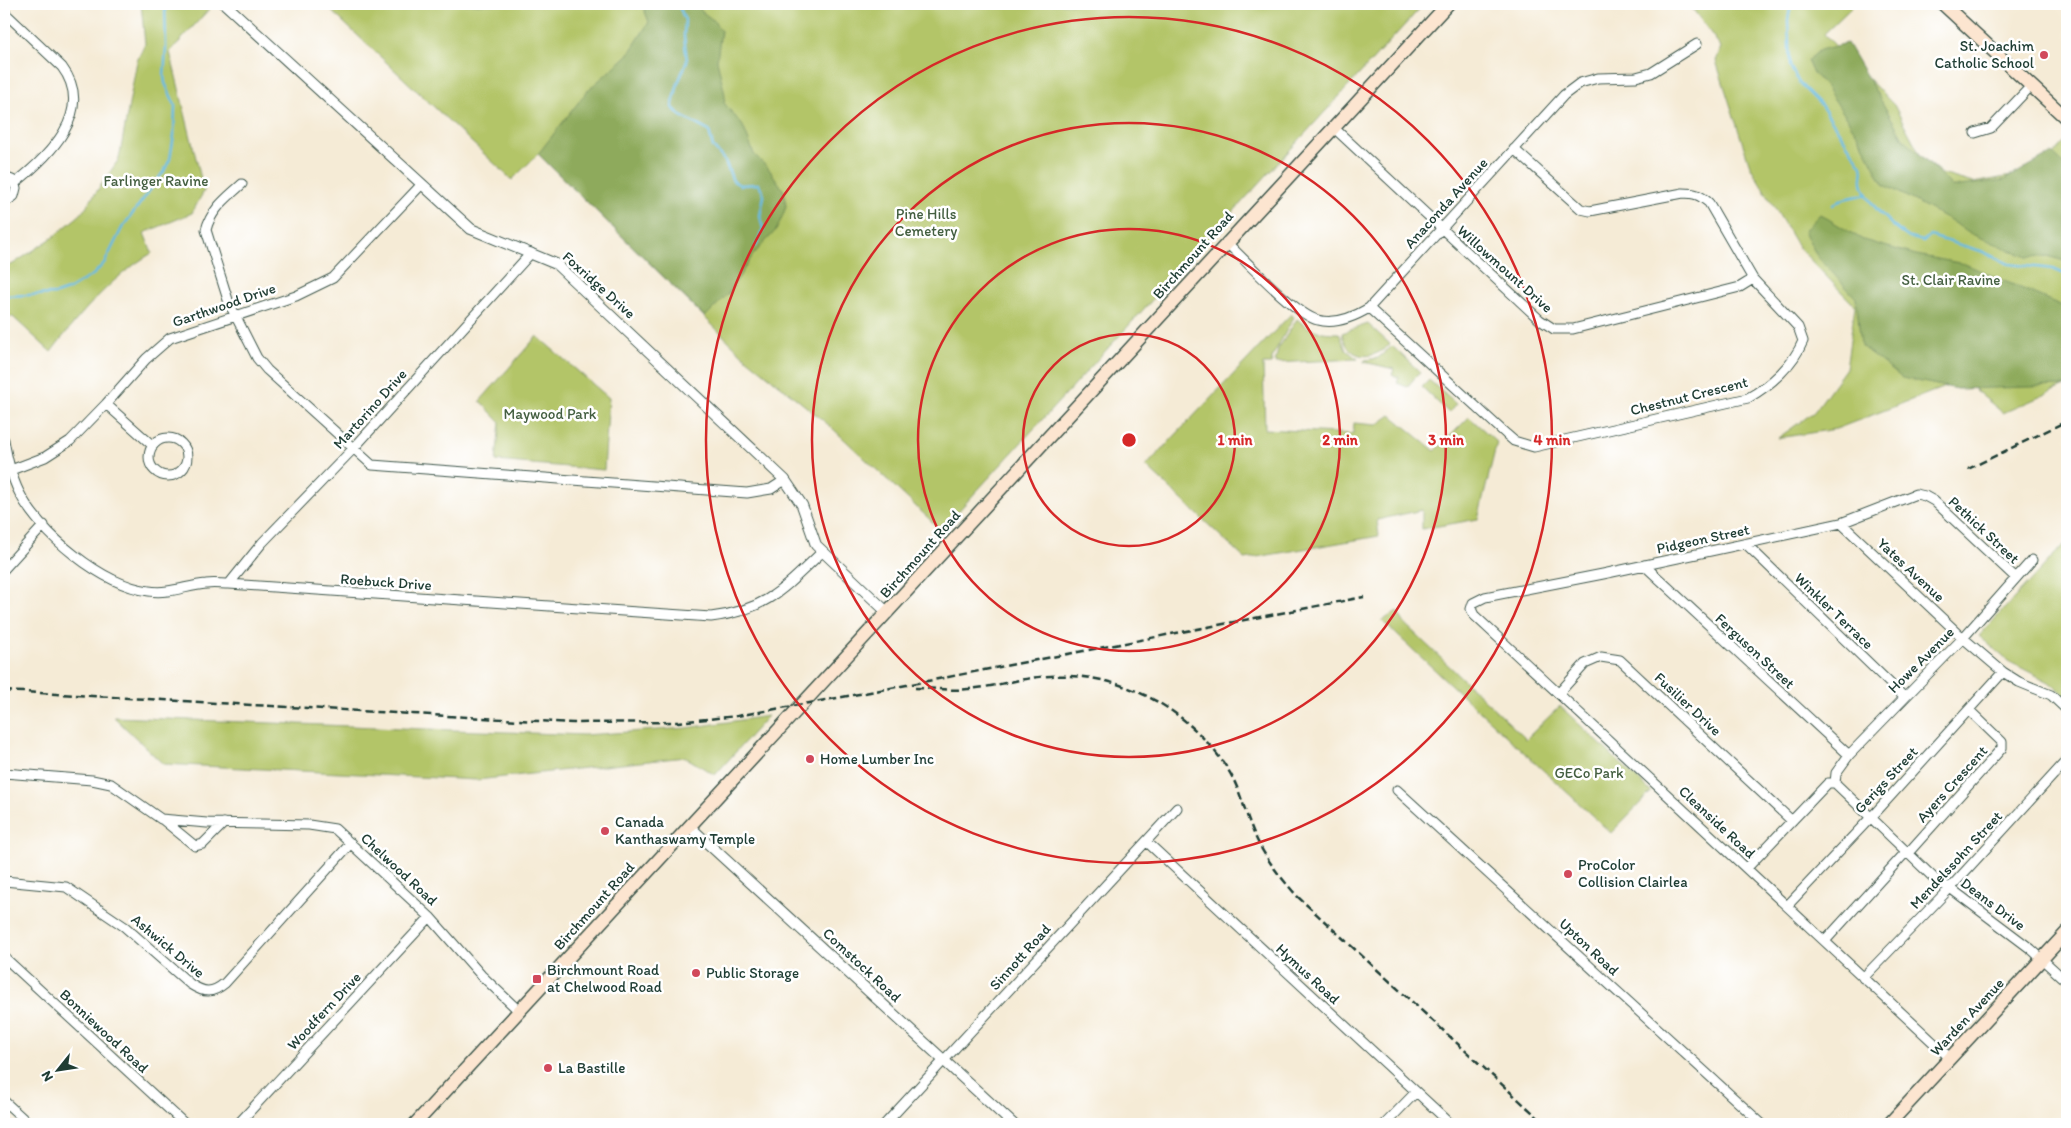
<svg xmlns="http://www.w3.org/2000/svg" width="2071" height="1128" viewBox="0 0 2071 1128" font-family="Itim,sans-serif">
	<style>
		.green { fill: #b3c568; stroke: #69814e }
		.forest { fill: #8eaa5c; stroke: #567448 }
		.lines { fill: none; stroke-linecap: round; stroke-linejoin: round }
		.stream { stroke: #67bce3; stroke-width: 2.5 }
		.minor-casing { stroke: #3f574c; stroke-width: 11 }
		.tertiary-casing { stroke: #3f574c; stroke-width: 12 }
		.secondary-casing { stroke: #3f574c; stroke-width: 15 }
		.minor { stroke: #fff; stroke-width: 9 }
		.tertiary { stroke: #fff; stroke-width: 10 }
		.secondary { stroke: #fce5d0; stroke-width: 12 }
		.rail { stroke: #1f3d34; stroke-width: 2.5; stroke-dasharray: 8 4; stroke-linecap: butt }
		.ring { fill: none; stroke: #d62828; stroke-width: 2.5 }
		.poi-dot { fill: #d1495b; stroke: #fff; stroke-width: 2 }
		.labels { text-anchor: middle; stroke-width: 5; stroke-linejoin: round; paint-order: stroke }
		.poi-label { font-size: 15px; fill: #1f3d34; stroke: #fff; text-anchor: start }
		.park-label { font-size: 15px; fill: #445f41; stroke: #fff }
		.street-label { font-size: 15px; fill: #1f3d34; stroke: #fff }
		.centre { fill: #d62828; stroke: #fff; stroke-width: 2.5 }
		.ring-label { font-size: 15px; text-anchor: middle; font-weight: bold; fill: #d62828; stroke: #fff; stroke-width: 5; stroke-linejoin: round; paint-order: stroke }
	</style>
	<rect width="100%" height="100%" fill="#fff"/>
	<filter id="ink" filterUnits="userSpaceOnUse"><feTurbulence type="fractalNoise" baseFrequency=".02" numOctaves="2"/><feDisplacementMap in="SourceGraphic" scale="10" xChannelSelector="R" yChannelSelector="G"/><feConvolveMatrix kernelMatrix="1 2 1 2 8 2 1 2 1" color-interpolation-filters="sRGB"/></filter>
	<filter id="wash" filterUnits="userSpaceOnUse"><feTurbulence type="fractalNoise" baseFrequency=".0096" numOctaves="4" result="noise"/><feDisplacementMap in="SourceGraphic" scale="20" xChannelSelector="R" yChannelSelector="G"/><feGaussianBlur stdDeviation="1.12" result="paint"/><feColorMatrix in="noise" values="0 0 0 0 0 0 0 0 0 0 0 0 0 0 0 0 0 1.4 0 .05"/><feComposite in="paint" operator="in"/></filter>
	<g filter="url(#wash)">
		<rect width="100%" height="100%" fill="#f5ebd6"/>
		<path class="green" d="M141 4H207L211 7 170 52 204 191 192 213 144 233 152 253C110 278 80 314 51 352L13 317H4V267L13 264 52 238 81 214 119 159 137 61 145 44Z
			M324 4H1424L941 530 830 426 746 358 538 154 512 180Z
			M1689 4H1855L1824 34 1894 105 1921 156 1942 174 1973 183 2038 171 2065 142 2067 144V385L2003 413 1963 380 1836 429 1778 438 1814 412 1846 368 1855 306 1798 247 1750 166 1716 61 1721 47Z
			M1291 314 1294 317 1273 355 1271 364H1263L1265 429 1353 434 1354 423 1377 425 1391 415 1435 451 1469 417 1497 442 1478 519 1422 529V510L1377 520 1379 536 1245 559 1146 466Z
			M1297 319C1310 331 1321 333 1339 333L1346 350 1358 359 1275 363 1278 349Z
			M1368 324 1390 344C1373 362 1347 360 1342 333Z
			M537 336 609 398 604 470 496 461 500 422 480 401Z
			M1392 346 1420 372 1407 387 1397 383 1399 377 1392 375 1394 369 1364 362 1365 360 1378 358Z
			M1429 380 1456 404 1449 413 1422 387Z
			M2067 541V697L2049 682 2008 661 1979 636Z
			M1397 611 1405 624 1526 739 1560 706 1651 792 1611 833 1382 621Z
			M768 716 715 775 685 757 477 780 163 764 114 717 584 735 687 728Z"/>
		<path class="forest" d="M642 4H698L701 11 713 20 721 31 717 60 725 95 724 103 743 126 754 154 769 169 784 191 786 207 777 229 753 255 728 294 705 317 538 154 588 90 628 55 649 22Z
			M1847 43 1903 138 1953 187 2004 180 2052 153 2067 167V262L2048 256 2027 257 1967 232 1952 221 1883 184 1858 135 1826 87 1813 73 1807 61 1820 50Z
			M1820 214 1863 240 1916 255 1965 264 2067 308V386L1957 389 1902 378 1861 346 1856 298 1817 256 1804 231Z"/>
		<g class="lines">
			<path class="stream" d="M678 4 685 20 684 36 687 61 678 83 672 107 681 116 709 131 713 147 725 161 733 181 740 185 758 184 762 189 764 196 760 216 763 229 756 246
				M1791 4 1788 20 1790 66 1799 83 1821 105 1862 166C1864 173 1861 176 1862 182 1864 200 1893 228 1908 237 1912 239 1918 240 1923 241L1930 236 1981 251 2009 264 2053 269 2067 275
				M1833 205 1840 200 1867 194
				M4 296 56 294 68 290 94 274 105 262 122 228 164 171 170 159 174 135 175 105 165 83 164 76 166 47 165 4"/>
		</g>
	</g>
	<g filter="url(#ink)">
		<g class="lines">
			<g class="minor-casing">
				<path id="minor" d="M4 12 62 67C96 112 48 157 14 184
					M1333 127 1540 320 1554 329H1573L1740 287 1753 279
					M1975 133 1991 128 2032 85
					M4 177 12 180 16 188 14 196 4 203
					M242 184C227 198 211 209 206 230L229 303 257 358 267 370 372 465 747 493 771 489 785 480
					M1226 242C1245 260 1296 315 1318 320 1336 325 1354 317 1369 308L1564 95 1580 83 1598 78 1636 77 1651 73 1697 44
					M1369 308 1506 434 1514 441 1534 447 1748 398C1771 385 1793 365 1803 341L1798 327 1753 279 1709 203C1700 195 1695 193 1683 193L1590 211 1581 209 1514 149
					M106 404 152 445
					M149 457a19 19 0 1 1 38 0a19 19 0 1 1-38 0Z
					M4 440C7 458 11 476 19 492 39 533 102 585 149 591 169 594 186 586 206 584 213 583 221 584 229 584L711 617C767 610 784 588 822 552
					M11 470 45 457 70 441 106 404 146 359 170 338 296 296 333 278 422 184
					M1841 523 1963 638 2003 672 2019 682 2051 695 2067 710
					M1746 544 1904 697
					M2032 560 1963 638 1849 755 1836 773 1835 783 1938 882 1950 888 2031 949 2067 982
					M1644 565 1849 755
					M4 569 44 525
					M229 584 262 543 353 449 531 253
					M1559 693 1585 664 1601 657 1620 660 1792 821
					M4 773 92 780 111 784 161 819 207 823 309 825 335 829 430 917 481 975 519 1011
					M1397 790 1762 1124
					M162 819 195 846 203 844 224 823
					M1147 842 1451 1124
					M1908 853 2002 748V742L1969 710
					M1747 868 1828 783H1835
					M4 881 66 887 125 927 190 984C204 993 212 994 225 983L351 843
					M1787 906 1877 811 2003 672
					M1825 941 1906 852
					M4 957 185 1124
					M1863 978 1950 888 2067 760
					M1950 1058 1474 615 1471 609 1473 603 1485 597 1603 574 1841 523 1916 494 1925 496 1934 501 2016 578
					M4 1101 29 1124
					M238 1124 430 917
					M885 1124 1177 808
					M1385 1124 1416 1092"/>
			</g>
			<g class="tertiary-casing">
				<path id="tertiary" d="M225 4 471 229 556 264 785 480 802 505 816 545 888 613
					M690 827 1013 1124"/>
			</g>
			<g class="secondary-casing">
				<path id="secondary" d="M1943 4 2067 119
					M415 1124 1448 4
					M1889 1124 2067 932"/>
			</g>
			<use href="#minor" class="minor"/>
			<use href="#tertiary" class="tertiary"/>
			<use href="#secondary" class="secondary"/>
			<path class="rail" d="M1968 469 2067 421
				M915 688C933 688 951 691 968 689 996 687 1023 677 1051 676 1123 672 1188 709 1227 768 1240 788 1244 810 1253 831 1263 856 1280 877 1298 897L1545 1124
				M4 691 573 723 678 722 737 716 870 692 1364 597"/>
		</g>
	</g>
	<g class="ring">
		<circle cx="1129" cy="440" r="106"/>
		<circle cx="1129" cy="440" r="211"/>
		<circle cx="1129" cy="440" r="317"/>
		<circle cx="1129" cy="440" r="423"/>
	</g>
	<g class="poi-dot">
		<circle cx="2044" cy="55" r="5"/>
		<circle cx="810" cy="759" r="5"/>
		<circle cx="605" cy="831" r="5"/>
		<circle cx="1568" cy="874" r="5"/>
		<circle cx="696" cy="973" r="5"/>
		<rect x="532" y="974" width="10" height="10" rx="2.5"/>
		<circle cx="548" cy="1068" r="5"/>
	</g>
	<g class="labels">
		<g class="poi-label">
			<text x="2034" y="51" text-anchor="end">St. Joachim<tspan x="2034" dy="17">Catholic School</tspan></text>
			<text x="820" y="764">Home Lumber Inc</text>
			<text x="615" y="827">Canada<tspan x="615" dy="17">Kanthaswamy Temple</tspan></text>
			<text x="1578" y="870">ProColor<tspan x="1578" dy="17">Collision Clairlea</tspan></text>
			<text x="547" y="975">Birchmount Road<tspan x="547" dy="17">at Chelwood Road</tspan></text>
			<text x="706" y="978">Public Storage</text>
			<text x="558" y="1073">La Bastille</text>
		</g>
		<g class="park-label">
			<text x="156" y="186">Farlinger Ravine</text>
			<text x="926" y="219">Pine Hills<tspan x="926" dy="17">Cemetery</tspan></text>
			<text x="1951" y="285">St. Clair Ravine</text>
			<text x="550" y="419">Maywood Park</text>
			<text x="1589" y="778">GECo Park</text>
		</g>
		<g class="street-label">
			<text transform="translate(1446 203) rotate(-48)" y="5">Anaconda Avenue</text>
			<text transform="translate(1193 255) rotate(-48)" y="5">Birchmount Road</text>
			<text transform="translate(1505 269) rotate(42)" y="5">Willowmount Drive</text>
			<text transform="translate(599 285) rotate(42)" y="5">Foxridge Drive</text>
			<text transform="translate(224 305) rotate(-19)" y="5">Garthwood Drive</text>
			<text transform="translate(1689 396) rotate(-14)" y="5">Chestnut Crescent</text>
			<text transform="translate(370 409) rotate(-48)" y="5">Martorino Drive</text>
			<text transform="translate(1984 530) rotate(43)" y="5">Pethick Street</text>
			<text transform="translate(1703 539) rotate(-12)" y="5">Pidgeon Street</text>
			<text transform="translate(920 554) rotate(-48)" y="5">Birchmount Road</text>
			<text transform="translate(1911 570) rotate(43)" y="5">Yates Avenue</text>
			<text transform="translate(386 582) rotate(4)" y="5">Roebuck Drive</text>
			<text transform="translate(1834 611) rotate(44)" y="5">Winkler Terrace</text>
			<text transform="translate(1755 651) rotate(43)" y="5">Ferguson Street</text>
			<text transform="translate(1921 660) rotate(-45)" y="5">Howe Avenue</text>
			<text transform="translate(1688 704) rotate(43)" y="5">Fusilier Drive</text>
			<text transform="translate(1886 780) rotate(-47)" y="5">Gerigs Street</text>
			<text transform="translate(1952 784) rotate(-48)" y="5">Ayers Crescent</text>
			<text transform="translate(1717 822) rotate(43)" y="5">Cleanside Road</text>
			<text transform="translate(1956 860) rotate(-47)" y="5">Mendelssohn Street</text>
			<text transform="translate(399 869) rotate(43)" y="5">Chelwood Road</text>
			<text transform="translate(1993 904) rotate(37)" y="5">Deans Drive</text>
			<text transform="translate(594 906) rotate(-48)" y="5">Birchmount Road</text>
			<text transform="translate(168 946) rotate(40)" y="5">Ashwick Drive</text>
			<text transform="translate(1589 947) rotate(43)" y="5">Upton Road</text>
			<text transform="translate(1020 957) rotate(-48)" y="5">Sinnott Road</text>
			<text transform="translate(862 965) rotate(43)" y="5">Comstock Road</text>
			<text transform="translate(1308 974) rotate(43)" y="5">Hymus Road</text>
			<text transform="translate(324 1011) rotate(-47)" y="5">Woodfern Drive</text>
			<text transform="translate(1967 1017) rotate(-47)" y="5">Warden Avenue</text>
			<text transform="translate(104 1031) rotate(43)" y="5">Bonniewood Road</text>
		</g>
	</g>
	<circle cx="1129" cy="440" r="8" class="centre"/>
	<g class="ring-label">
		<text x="1235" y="445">1 min</text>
		<text x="1340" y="445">2 min</text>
		<text x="1446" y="445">3 min</text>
		<text x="1552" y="445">4 min</text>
	</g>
	<rect width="2071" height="1128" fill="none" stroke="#fff" stroke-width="20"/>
	<g transform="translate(58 1070) rotate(240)" stroke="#ffffff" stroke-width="4" paint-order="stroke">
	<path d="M0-4L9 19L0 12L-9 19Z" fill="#1f3d34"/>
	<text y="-8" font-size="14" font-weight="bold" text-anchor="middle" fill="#1f3d34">N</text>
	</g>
</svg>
